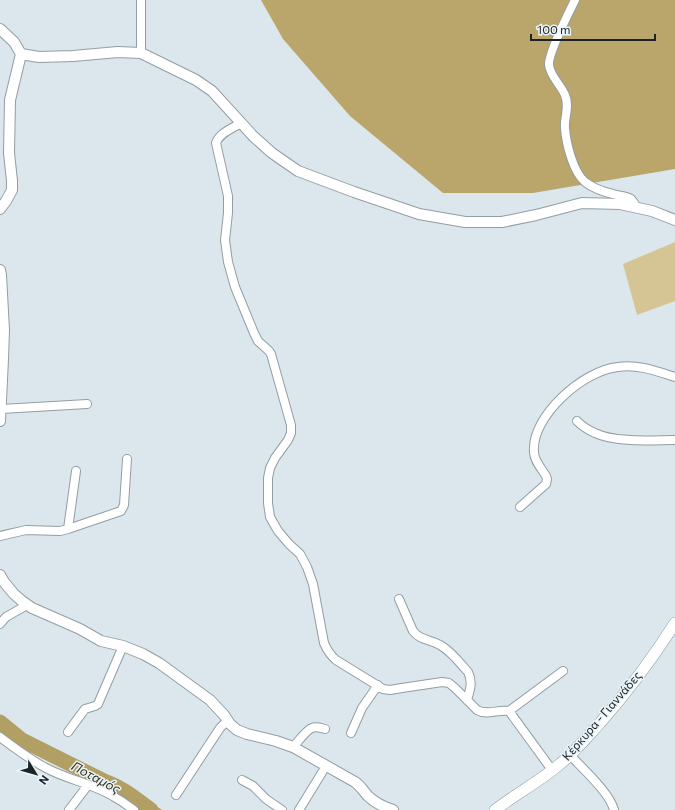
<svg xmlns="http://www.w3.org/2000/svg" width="675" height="810" viewBox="0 0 675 810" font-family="Commissioner,sans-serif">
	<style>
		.green { fill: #d5c595 }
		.forest { fill: #baa66b }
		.water { fill: #b29f64 }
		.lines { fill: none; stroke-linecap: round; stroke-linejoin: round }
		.river { stroke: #b29f64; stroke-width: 15 }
		.minor-casing { stroke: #929ea3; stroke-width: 10 }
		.tertiary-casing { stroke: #929ea3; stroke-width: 12 }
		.secondary-casing { stroke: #929ea3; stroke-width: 12 }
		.minor { stroke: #fff; stroke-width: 8 }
		.tertiary { stroke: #fff; stroke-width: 10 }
		.secondary { stroke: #fff; stroke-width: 11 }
		.labels { text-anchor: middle; stroke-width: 3; stroke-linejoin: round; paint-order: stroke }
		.street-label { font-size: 12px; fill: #1d2224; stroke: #e8f4fa }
		.water-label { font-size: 13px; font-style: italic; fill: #352c11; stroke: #e8f4fa }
	</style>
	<rect width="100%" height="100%" fill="#dbe7ed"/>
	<path class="green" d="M675 242V301L637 315 623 264Z"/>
	<path class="forest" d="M261 0H675V169L533 193H443L350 116 283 39Z"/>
	<path class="water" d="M120 781 162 810H143L119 793 114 785Z"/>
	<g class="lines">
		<path class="river" d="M0 722 22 740 104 781C122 787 136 799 151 810"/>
		<g class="minor-casing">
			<path id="minor" d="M141 0V53
				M575 0C569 12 548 54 549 65 550 76 561 85 565 95 570 107 564 116 565 128 566 143 573 172 585 182 593 188 604 192 613 194 619 196 626 196 631 199 633 201 635 204 636 207
				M241 123C233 128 219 133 216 143L228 196V213L225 240 228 262 235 287 254 333 258 341 269 351 271 354 291 425V433L288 440 275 458 270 468 268 478V503L270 517 278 531 289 544 300 554 307 567 313 584 324 643C327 650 330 655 336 660L383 689 390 690 402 688 442 682 449 683 455 688 477 710C487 716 498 709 509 711L552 770
				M1 409 87 404
				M577 421C582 426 588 430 595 433 616 443 652 440 675 440
				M520 507 546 484 547 479 546 476C542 469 534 461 534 452 531 416 584 370 618 367 638 364 656 371 675 377
				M68 529 76 471
				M0 536 26 530 60 531 68 529 121 511 124 505 127 459
				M399 599 413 631C421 641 430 639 440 645 451 651 460 663 468 672 473 682 470 690 467 700
				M0 624 6 617 27 605
				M509 711 563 671
				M68 732 85 709 95 706 98 704 123 646
				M351 733 362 708 378 685
				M0 737C15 748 29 759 46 768 68 780 95 784 116 798 122 801 128 806 134 810
				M293 747C298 742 306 730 312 728 316 726 321 728 325 729
				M570 755C582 768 610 793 614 810
				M242 780 253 786 266 799 282 810
				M176 795 220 728 227 721
				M69 810 88 785
				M299 810 326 766"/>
		</g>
		<g class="tertiary-casing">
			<path id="tertiary" d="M0 29 14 42 21 54 10 100 9 153 12 181V190L6 201 0 209
				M21 54 39 57 73 56 118 52 141 53 196 80 212 91 253 136 272 153 298 171 354 192 419 214 465 222H502L536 215 582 203 620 204 652 211 675 220
				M0 270 1 275 4 330 3 359 0 421
				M0 575 4 582 14 594 22 601 32 608 80 629 101 641 123 646 143 654 159 663 210 700 224 715 230 724 237 730 247 734 276 741 293 747 355 782C361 786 363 791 368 796 375 803 384 807 393 810"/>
		</g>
		<g class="secondary-casing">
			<path id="secondary" d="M495 810C516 794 540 781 560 764 575 752 587 737 600 723 628 691 653 658 675 623"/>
		</g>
		<use href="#minor" class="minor"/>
		<use href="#tertiary" class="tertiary"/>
		<use href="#secondary" class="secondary"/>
	</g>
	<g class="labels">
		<g class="street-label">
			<text transform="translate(602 716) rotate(-49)" y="4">Κέρκυρα - Γιαννάδες</text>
		</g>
		<g class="water-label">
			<text transform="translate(96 777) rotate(28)" y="5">Ποταμός</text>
		</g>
	</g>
	<g transform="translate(36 774) rotate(127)" stroke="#e8f4fa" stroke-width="3" paint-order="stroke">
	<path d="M0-3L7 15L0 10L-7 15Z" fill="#1d2224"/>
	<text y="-6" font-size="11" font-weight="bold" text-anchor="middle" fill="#1d2224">N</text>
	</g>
	<path d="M531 34v6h124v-6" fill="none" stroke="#1d2224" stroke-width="2"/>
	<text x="537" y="34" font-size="12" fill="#1d2224" stroke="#e8f4fa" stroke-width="3" paint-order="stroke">100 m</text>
</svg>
